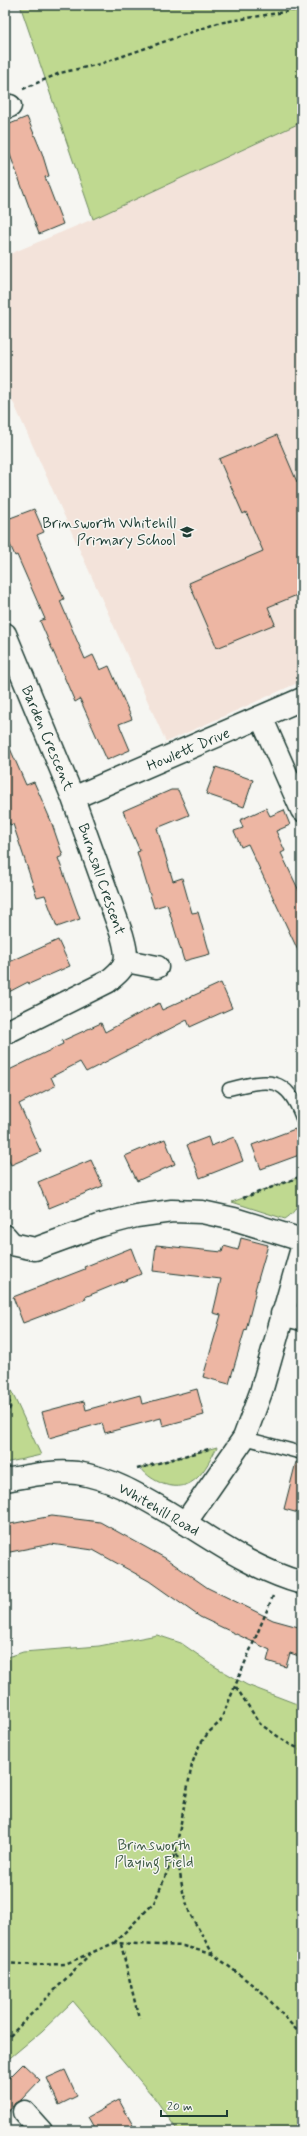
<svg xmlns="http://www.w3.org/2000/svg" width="307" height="2136" viewBox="0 0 307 2136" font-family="Mynerve,sans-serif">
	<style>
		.built { fill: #f3e3da }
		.green { fill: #bfd990; stroke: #6f8b62 }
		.building { fill: #edb6a3; stroke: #1f3d34 }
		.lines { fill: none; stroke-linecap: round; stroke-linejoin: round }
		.service-casing { stroke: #1f3d34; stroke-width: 15 }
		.minor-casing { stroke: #1f3d34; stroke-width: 25 }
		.tertiary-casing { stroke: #1f3d34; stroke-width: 25 }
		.path { stroke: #1f3d34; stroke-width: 2.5; stroke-dasharray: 4 3; stroke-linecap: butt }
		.service { stroke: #f6f6f2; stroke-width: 12 }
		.minor { stroke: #f6f6f2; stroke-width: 22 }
		.tertiary { stroke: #f6f6f2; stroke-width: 22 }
		.labels { text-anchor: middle; stroke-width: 3; stroke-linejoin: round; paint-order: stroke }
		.poi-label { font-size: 15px; fill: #1f3d34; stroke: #f6f6f2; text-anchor: end }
		.street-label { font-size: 15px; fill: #1f3d34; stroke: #f6f6f2 }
		.park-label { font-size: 15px; fill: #3f5c46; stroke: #f6f6f2 }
	</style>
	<rect width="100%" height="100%" fill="#f6f6f2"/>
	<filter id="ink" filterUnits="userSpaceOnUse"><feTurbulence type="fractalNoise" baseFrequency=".025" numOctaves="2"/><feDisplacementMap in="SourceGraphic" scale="8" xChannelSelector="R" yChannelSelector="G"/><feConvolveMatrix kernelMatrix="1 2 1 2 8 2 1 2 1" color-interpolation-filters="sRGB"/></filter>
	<g filter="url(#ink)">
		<path class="built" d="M302 122V681L166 742 5 384V256L93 219Z"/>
		<path class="green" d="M20 5H302V122L93 219Z
			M302 1176C302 1193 301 1209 285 1219L232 1202Z
			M9 1386 41 1455 5 1463V1389Z
			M217 1447C205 1470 194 1494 163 1484 154 1480 147 1476 141 1468Z
			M157 1635 181 1643 214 1666 247 1685 302 1706V2131H178L156 2100 73 2001 42 2031 5 2062V1658L23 1652 99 1646Z"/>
		<path class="building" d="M27 117 42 153 49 176 45 177 63 224 39 234 5 141V126Z
			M277 435 297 482 302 480V593L268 607 275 624 217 648 189 583 263 551 246 512 243 514 219 459Z
			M34 509 44 532 37 535 64 599 60 601 85 659 93 655 100 670 109 666 132 719 119 724 130 750 107 760 80 699 75 702 40 621 45 619 17 555 15 556 5 533V520Z
			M5 737 26 785 34 782 51 821 63 856 58 858 80 919 57 927 45 895 37 897 13 824 10 825 5 813Z
			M216 767 253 780 244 807 206 794Z
			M171 790H178L189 815 157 828 173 881 182 878 192 913 198 912 210 954 184 961 167 904 154 908 137 852 140 851 123 811Z
			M266 808 270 816 284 810 290 825 276 831 285 851 281 853 302 897V959L248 844 241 847 234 831 243 828 240 820Z
			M58 940 70 966 29 984 28 982 5 994V964Z
			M221 983 232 1008 190 1027 187 1020 86 1072 80 1062 51 1077 55 1086 19 1104 41 1152 11 1165 5 1151V1072L63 1044 62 1041 101 1023 105 1032 159 1003 162 1010Z
			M295 1129 302 1147V1154L261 1169 252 1145Z
			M208 1137 211 1146 234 1137 243 1161 200 1178 187 1145Z
			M165 1139 175 1164 137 1181 125 1156Z
			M91 1160 103 1186 49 1208 38 1182Z
			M241 1238 268 1245 255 1290H256L246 1330 245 1329 229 1384 203 1377 221 1315 213 1313 221 1279 153 1271 156 1245 222 1252 224 1246 238 1250Z
			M131 1248 141 1274 85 1297 86 1299 23 1323 13 1297 85 1269 84 1267Z
			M197 1389 204 1415 163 1426 161 1418 105 1433 102 1423 49 1438 42 1412 84 1401 86 1410 140 1395 142 1404Z
			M296 1462 302 1463V1514L284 1509Z
			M52 1516 100 1522 165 1558 208 1588 273 1620 302 1628V1657L290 1653 286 1667 267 1661 270 1650 200 1617 149 1581 93 1550 51 1544 5 1553V1525Z
			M23 2064 40 2080 21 2100 15 2103 5 2117V2082Z
			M65 2070 77 2096 59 2105 47 2078Z
			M119 2100 136 2131H96L88 2117Z"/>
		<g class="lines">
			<g class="service-casing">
				<path id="service" d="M229 1089C269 1079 286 1075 302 1118
					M244 1438 302 1453"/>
			</g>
			<g class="minor-casing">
				<path id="minor" d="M5 108 10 106
					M5 634 73 798 122 935C129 960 128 966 107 982L5 1033
					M261 717 302 810
					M73 798 302 699
					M126 961 157 967
					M5 1236 12 1244 35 1249 98 1226 136 1216 172 1211 202 1212 234 1219 302 1240
					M282 1314 302 1319
					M185 1523 244 1438 261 1392 302 1248
					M24 2112 41 2131"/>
			</g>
			<g class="tertiary-casing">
				<path id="tertiary" d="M5 1480C29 1476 53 1470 77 1473 110 1478 137 1494 166 1511 210 1538 252 1569 302 1583"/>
			</g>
			<path class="path" d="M23 89 60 73 100 64 218 23 302 9
				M243 1198 302 1176
				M5 1356V1360
				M5 1394 11 1405 5 1419
				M137 1469 209 1449
				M273 1596 220 1722 208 1733 199 1746 192 1764 176 1849 183 1892 190 1914 213 1954 263 1993 302 2036
				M236 1687 260 1724 289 1744 302 1750
				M114 1943 154 1903 176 1851
				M121 1944 139 2019
				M5 1963 33 1965 65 1964 114 1943 183 1946 212 1954
				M5 2041 89 1955"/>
			<use href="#service" class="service"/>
			<use href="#minor" class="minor"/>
			<use href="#tertiary" class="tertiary"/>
		</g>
	</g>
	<defs>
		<g id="school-bare" transform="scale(1.08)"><path d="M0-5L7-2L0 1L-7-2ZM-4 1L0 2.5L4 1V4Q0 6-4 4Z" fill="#1f3d34" stroke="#f6f6f2" stroke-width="2.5" paint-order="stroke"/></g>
	</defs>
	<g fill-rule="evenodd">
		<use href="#school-bare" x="187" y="532"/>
	</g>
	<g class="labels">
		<g class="poi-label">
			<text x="176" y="528">Brinsworth Whitehill<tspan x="176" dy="17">Primary School</tspan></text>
		</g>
		<g class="street-label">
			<text transform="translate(48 738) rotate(67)" y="5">Barden Crescent</text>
			<text transform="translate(188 749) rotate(-23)" y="5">Howlett Drive</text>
			<text transform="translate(102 879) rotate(71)" y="5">Burnsall Crescent</text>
			<text transform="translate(159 1509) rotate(30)" y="5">Whitehill Road</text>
		</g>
		<g class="park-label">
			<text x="154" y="1850">Brinsworth<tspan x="154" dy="17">Playing Field</tspan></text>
		</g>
	</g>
	<rect width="307" height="2136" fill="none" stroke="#f6f6f2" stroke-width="20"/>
	<rect x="10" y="10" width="287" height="2116" fill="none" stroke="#1f3d34" stroke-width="1.5" filter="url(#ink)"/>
	<path d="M161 2110v6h66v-6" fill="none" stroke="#1f3d34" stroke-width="2"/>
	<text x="167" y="2110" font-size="12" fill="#1f3d34" stroke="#f6f6f2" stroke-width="3" paint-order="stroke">20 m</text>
</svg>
